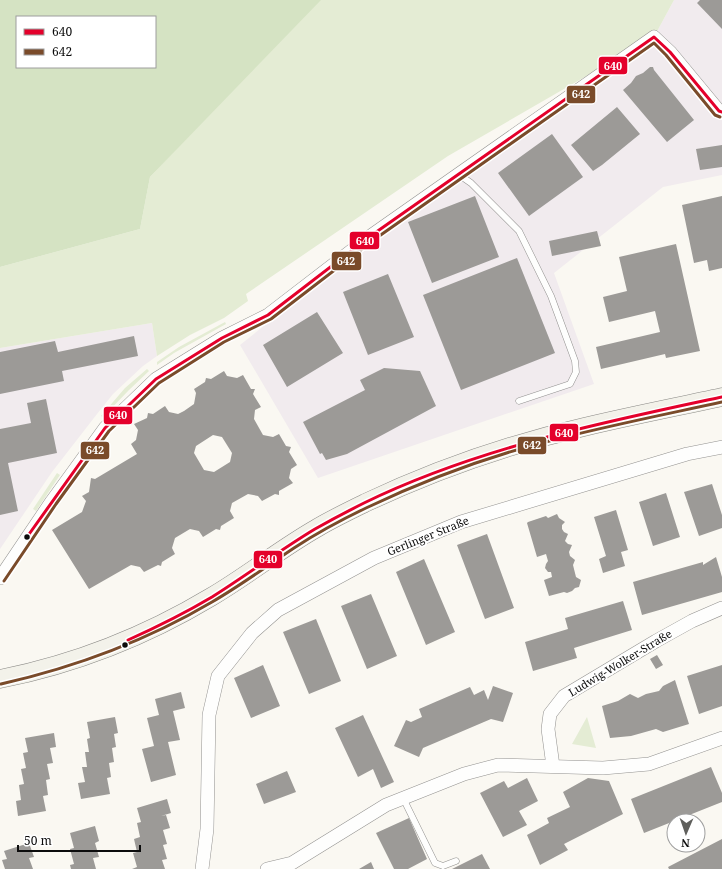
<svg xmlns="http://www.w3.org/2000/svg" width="722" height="869" viewBox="0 0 722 869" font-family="'Noto Serif',serif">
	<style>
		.industrial { fill: #f1ebee }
		.green { fill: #e4ecd4 }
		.forest { fill: #d5e3c3; fill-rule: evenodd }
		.building { fill: #9c9a97; fill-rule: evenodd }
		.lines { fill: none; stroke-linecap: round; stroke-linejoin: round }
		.lane-casing { stroke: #939290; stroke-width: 7 }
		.street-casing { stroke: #939290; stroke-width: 14 }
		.secondary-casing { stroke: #8a8986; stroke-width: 19 }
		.lane { stroke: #fefefd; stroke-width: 6 }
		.street { stroke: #fefefd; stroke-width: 13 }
		.secondary { stroke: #f3f2ea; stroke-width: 18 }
		.bus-1-casing { stroke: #fff; stroke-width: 6 }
		.bus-2-casing { stroke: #fff; stroke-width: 6 }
		.bus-1 { stroke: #e4002b; stroke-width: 3 }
		.bus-2 { stroke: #7a4b2a; stroke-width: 3 }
		.bus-dot { fill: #0c0c0c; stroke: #fff; stroke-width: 1.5 }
		.labels { text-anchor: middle; stroke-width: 4; stroke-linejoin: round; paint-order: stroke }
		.street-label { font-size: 11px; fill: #0c0c0c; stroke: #fff }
		.line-badge { stroke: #fff; stroke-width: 1.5 }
		.badge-label { font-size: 11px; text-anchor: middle; font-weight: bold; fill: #fff }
	</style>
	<rect width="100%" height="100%" fill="#faf8f2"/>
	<path class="industrial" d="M674 0H722V175L663 187 554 273 594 384 318 478 240 345 436 189 654 37Z
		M152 323 157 356 143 366 113 394 97 414 52 472 0 549V348Z"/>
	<path class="green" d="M317 0H674L654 37 448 156 246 294 248 301 224 318 190 335 157 356 152 323 0 348V267L140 229 150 177Z
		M225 322 226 324 174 353 157 365V362L179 347Z
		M147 369 149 371 129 390 103 417 101 416 125 388Z
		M57 473 60 475 36 511 33 509Z
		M587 717 596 748 572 744Z"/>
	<path class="forest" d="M0 0H321L150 177 140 229 0 267ZM17 17H155V67H17Z"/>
	<path class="building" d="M700 0H722V29L697 3Z
		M650 67H653L654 70 694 120 667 142 623 90 631 83 636 76 643 73Z
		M617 107 640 134 602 165 593 171 571 145Z
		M552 134 583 177 529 216 498 173Z
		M722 145V167L700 170 696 149Z
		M475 196 499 257 432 283 408 222Z
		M722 196V268L709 271 707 260 694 263 682 205Z
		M597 231 601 246 552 256 549 241Z
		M676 244 700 351 666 358 665 354 601 369 596 347 660 332 655 311 609 322 603 297 627 291 619 257Z
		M517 258 555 353 461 390 423 295Z
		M388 274 414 337 368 355 343 292Z
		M317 312 343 353 287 387 263 345Z
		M134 336 138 356 62 371 64 381 0 394V352L55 341 58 352Z
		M384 368 420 371 436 406 347 454 326 460 322 453 320 454 303 422 365 390 360 380Z
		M224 371 227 376 237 378 243 375 251 389H255L253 394 261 407 255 410 254 419 263 435 273 437 279 434 286 446 291 447 289 452 297 465 291 469 289 478 293 483 279 491V495L275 494 262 501 258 496 248 494 232 503 230 511 234 518 221 526 220 530 216 529 203 537 199 531 190 529 175 538 172 548 175 554 162 562 161 566 158 565 144 572 140 567 131 565 89 589 52 530 82 512 86 501 82 496 89 492 91 478 95 479 137 454 131 444 136 440 138 430 134 424 147 418 148 413 153 414 165 406 169 412 178 414 184 411 194 404 196 393 194 389 205 382 206 378 211 379ZM213 435 222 437 232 453 230 462 214 472 204 470 194 453 196 446Z
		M46 399 57 453 8 463 18 511 0 515V429L31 423 27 403Z
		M712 484 722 515V528L699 536 684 492Z
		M666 493 680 537 653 546 639 502Z
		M616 510 628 550 621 552 625 566 603 573 599 559 606 556 594 517Z
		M557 514 559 518 565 522 562 525V529L564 532 568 534 565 541 568 544 572 545 569 552 570 556 575 560 573 565 576 577 581 580 579 587 575 588 572 591 567 593 564 592 549 596 544 580 552 577 551 572H548L545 568 546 564 548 561 546 554 537 557 527 523 528 522 546 516 548 518Z
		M487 534 514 608 485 619 457 545Z
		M716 557 722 577V592L642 615 633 582 703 562V565Z
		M424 559 455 632 426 645 396 572Z
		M371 594 397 656 367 669 341 606Z
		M623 601 632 630 574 648 577 658 533 671 525 642 568 629 565 618Z
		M316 619 341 681 309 694 283 632Z
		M657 655 663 665 656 669 650 659Z
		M263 665 280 706 251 718 234 678Z
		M722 665V706L699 714 687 676Z
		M675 680 689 724 663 732 656 729 631 736 610 738 602 706 618 701 630 694 638 698 646 694 659 691 663 686Z
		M493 686 513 693 503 722 491 719 423 748 419 757 394 746 406 720 411 722 422 717 419 709 470 687 474 695 484 690 488 700Z
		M181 692 185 708 173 711 180 740 168 742 176 775 151 782 142 749 154 746 147 718 159 715 155 699Z
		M363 715 394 782 381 788 373 769 358 777 335 728Z
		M115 717 118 733 114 734 116 747 112 748 114 762 109 763 111 777 107 778 110 794 81 799 78 783 85 782 82 767H87L85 752H89L87 739 90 738 87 722Z
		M54 733 56 747 50 748 53 763 47 764 50 779 46 780 48 795 43 796 46 811 18 816 16 801 21 800 19 785 24 784 21 769 26 768 23 753 28 752 25 738Z
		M711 767 722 793V802L644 833 631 799Z
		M287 771 296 792 264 804 256 784Z
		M527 778 538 801 519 811 527 825 503 837 480 793 504 781 508 788Z
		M588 778 609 781 623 814 564 844 568 850 540 865 527 835 549 823 547 818 570 807 563 792Z
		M167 799 171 813 161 816 166 815 170 828 163 830 167 844 163 845 167 859 162 860 165 869H132L137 867 133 853 137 852 134 839 140 837 137 823 141 822 137 808Z
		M409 818 427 859 408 869H394L376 833Z
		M95 826 99 841 95 843 99 857 93 858 96 869H71L70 865 74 864 70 849 74 848 70 833Z
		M722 839V869H669L668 867Z
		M29 843 34 857 29 858 33 869H5L2 860 7 859 4 851Z
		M482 854 490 869H452Z
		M371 862 374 869H359Z"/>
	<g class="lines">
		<g class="lane-casing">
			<path id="lane" d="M458 174 471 183 519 231 551 296 575 361 576 372 570 384 519 401
				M403 798 435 863 443 866 456 861"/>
		</g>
		<g class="street-casing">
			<path id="street" d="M0 578 52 501 105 428 156 379 222 338 268 315 372 235 654 37 670 52 719 111 722 112
				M553 766 548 729 550 714 564 696 656 641 692 621 722 608
				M202 869 207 829 209 715 218 676 252 633 278 610 374 558 461 522 687 454 722 447
				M267 869 292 863 386 805 464 774 498 765 603 768 649 764 722 738"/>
		</g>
		<g class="secondary-casing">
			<path id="secondary" d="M0 679C75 664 146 636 211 597 247 576 280 549 317 528 332 519 349 511 365 503 435 470 509 444 584 427 630 416 676 407 722 397"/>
		</g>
		<use href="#lane" class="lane"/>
		<use href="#street" class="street"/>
		<use href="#secondary" class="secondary"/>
		<g class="bus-1-casing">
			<path id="bus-1" d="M27 537 105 428 156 379 222 338 268 315 372 235 654 37 670 52 719 111 722 112
				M128 640C157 627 185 613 212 597 247 575 280 550 315 529 331 520 348 511 364 503 477 448 600 423 722 397"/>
		</g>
		<g class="bus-2-casing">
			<path id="bus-2" d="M4 581 56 504 109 431 159 383 224 342 271 319 375 239 654 43 666 55 715 115 720 117
				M1 684C76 667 146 641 212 602 240 586 267 566 294 548 317 533 341 520 366 508 427 479 492 455 557 439 612 425 667 414 722 402"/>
		</g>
		<use href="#bus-1" class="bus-1"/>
		<use href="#bus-2" class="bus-2"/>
	</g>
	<g class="bus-dot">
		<circle cx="27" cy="537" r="3.5"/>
		<circle cx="125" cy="645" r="3.5"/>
	</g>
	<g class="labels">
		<g class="street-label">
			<text transform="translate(428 536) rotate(-22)" y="4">Gerlinger Straße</text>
			<text transform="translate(620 663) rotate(-31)" y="4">Ludwig-Wolker-Straße</text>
		</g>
	</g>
	<g class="line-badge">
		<rect x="598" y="56" width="30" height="19" rx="4" fill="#e4002b"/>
		<rect x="566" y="85" width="30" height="19" rx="4" fill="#7a4b2a"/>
		<rect x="349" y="231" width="31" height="19" rx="4" fill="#e4002b"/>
		<rect x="331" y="251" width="31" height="20" rx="4" fill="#7a4b2a"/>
		<rect x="103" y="406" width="30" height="19" rx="4" fill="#e4002b"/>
		<rect x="549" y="423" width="30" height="19" rx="4" fill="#e4002b"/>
		<rect x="517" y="436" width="30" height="19" rx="4" fill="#7a4b2a"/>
		<rect x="80" y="441" width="30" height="19" rx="4" fill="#7a4b2a"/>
		<rect x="253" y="550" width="30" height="19" rx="4" fill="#e4002b"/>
	</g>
	<g class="badge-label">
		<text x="613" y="70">640</text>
		<text x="581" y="98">642</text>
		<text x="365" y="245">640</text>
		<text x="346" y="265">642</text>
		<text x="118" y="419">640</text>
		<text x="564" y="437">640</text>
		<text x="532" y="449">642</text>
		<text x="95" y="454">642</text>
		<text x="268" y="563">640</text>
	</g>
	<rect x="16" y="16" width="140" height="52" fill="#ffffff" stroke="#9e9e9e"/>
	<rect x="24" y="29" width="20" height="6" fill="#e4002b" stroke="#9e9e9e"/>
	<text x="52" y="36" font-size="12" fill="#0c0c0c">640</text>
	<rect x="24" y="49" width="20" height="6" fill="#7a4b2a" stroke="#9e9e9e"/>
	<text x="52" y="56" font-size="12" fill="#0c0c0c">642</text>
	<g transform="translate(686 833) rotate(182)"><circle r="19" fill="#ffffff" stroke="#9e9e9e"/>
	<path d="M0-3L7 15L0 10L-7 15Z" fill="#5f5f5c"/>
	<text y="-6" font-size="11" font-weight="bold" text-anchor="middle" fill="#0c0c0c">N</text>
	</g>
	<path d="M18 845v6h122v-6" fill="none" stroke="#0c0c0c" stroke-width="2"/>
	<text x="24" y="845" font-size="12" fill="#0c0c0c" stroke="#ffffff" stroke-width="3" paint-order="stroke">50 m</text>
</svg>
